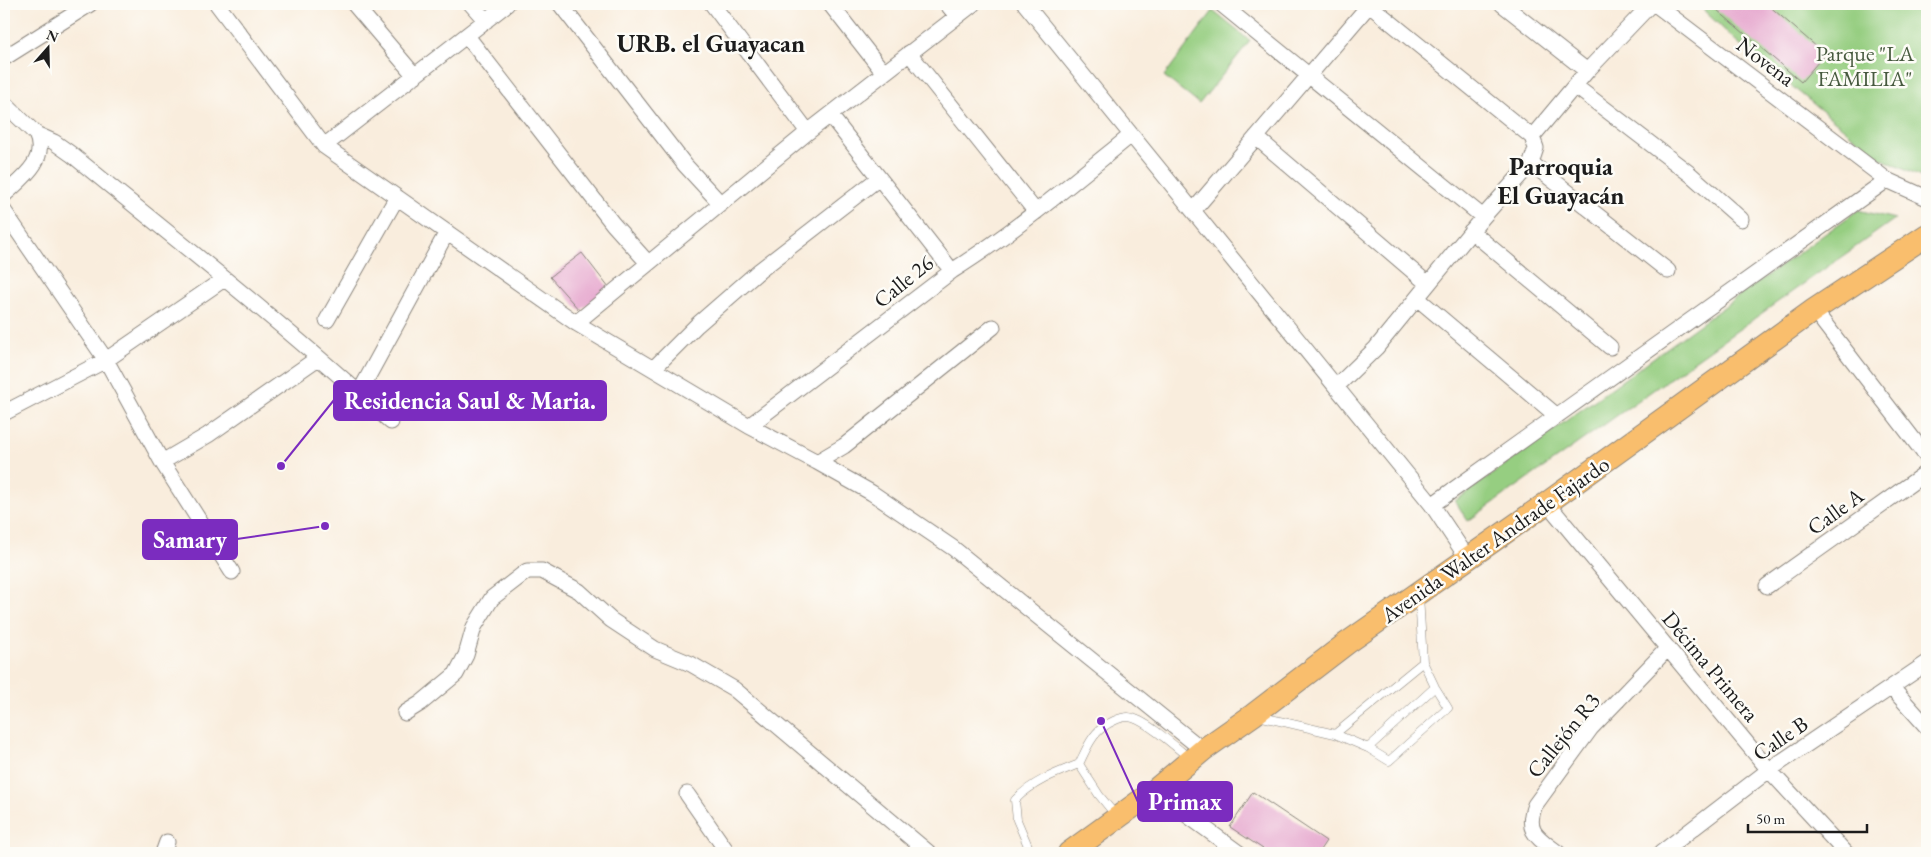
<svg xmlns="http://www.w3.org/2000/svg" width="1931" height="857" viewBox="0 0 1931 857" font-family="'EB Garamond',serif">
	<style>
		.green { fill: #96ce81; stroke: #59754e }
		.building { fill: #e7abd0 }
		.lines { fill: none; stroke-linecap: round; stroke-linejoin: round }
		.service-casing { stroke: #8a847c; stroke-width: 9 }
		.minor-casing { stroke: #8a847c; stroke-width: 17 }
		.primary-casing { stroke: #8a847c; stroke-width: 24 }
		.service { stroke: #fff; stroke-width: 8 }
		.minor { stroke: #fff; stroke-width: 15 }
		.primary { stroke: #f9be6d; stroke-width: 22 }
		.labels { text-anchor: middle; stroke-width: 5; stroke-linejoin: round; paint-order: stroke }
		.park-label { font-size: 22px; fill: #475a3f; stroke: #fdfcf7 }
		.street-label { font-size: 22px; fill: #1c1c1c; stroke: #fdfcf7 }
		.quarter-label { font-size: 25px; font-weight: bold; fill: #1c1c1c; stroke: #fdfcf7 }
		.leader { fill: none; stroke: #7b2cbf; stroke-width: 2 }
		.callout-dot { fill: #7b2cbf; stroke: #fdfcf7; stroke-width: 2 }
		.callout { fill: #7b2cbf; stroke: #7b2cbf; stroke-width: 2 }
		.callout-label { font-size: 24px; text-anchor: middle; font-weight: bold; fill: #fff }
	</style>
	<rect width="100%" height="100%" fill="#fdfcf7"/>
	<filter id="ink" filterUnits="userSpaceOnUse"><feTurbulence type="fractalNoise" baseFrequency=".02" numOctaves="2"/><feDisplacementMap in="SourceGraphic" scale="10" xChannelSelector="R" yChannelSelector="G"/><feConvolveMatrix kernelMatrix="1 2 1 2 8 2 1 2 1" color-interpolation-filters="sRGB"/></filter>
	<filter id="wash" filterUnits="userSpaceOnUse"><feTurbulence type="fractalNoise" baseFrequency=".0096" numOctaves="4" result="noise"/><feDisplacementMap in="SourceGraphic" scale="20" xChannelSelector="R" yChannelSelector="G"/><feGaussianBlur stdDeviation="1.12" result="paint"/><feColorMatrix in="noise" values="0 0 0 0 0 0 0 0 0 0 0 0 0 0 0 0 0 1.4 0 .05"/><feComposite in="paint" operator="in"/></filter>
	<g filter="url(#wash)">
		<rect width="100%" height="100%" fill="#f9eddd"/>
		<path class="green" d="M1697 4H1927V180L1880 158 1736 41Z
			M1213 11 1250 41 1199 104 1164 76Z
			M1858 210 1895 219 1468 521 1455 501Z"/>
		<g id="blocks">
			<path class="building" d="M1710 4H1767L1825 54 1801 82Z
				M582 253 609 288 580 311 550 277Z
				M1253 792 1326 841 1318 853H1269L1230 827Z"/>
		</g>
	</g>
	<g filter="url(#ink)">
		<use href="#blocks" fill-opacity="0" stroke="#8a847c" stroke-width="1"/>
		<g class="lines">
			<g class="service-casing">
				<path id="service" d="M1258 716 1335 734 1368 748 1389 761 1448 708 1435 687 1423 662 1419 596
					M1335 734 1423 662
					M1368 748 1435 687
					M1117 817 1099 795 1079 764C1085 752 1091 736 1102 728 1108 723 1120 717 1128 717 1144 718 1176 747 1189 758
					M1031 853 1017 820 1015 800C1032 782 1056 773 1079 764"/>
			</g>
			<g class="minor-casing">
				<path id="minor" d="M217 4 324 146 576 323 749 426 817 462 872 493 953 548 1203 750
					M354 4 415 76
					M471 4 486 21
					M560 4 685 165 721 204
					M712 4 808 132
					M830 4 884 73
					M947 4 957 16
					M1025 4 1432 505 1468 559
					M1221 4 1483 217
					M1368 4 1532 137
					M1502 4 1587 71
					M1655 4 1887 180 1927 198
					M467 36 613 224 648 263
					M909 53 1036 212
					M4 58 90 4
					M1575 86 1690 174 1741 219
					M4 103 36 134 54 142 71 154C179 242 289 328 391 422
					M1256 137 1428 284
					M324 146 507 4
					M1531 163 1668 271
					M4 195C21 179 49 160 36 134
					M4 211 106 360 162 462 232 572
					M1193 211 1370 4
					M1471 231 1610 347
					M952 271C1016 231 1072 183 1130 136
					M1417 298 1557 416
					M1814 310 1927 457
					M327 320 397 197
					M576 323 808 132 973 4
					M654 368 697 325 759 271 879 178
					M1336 387 1376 348 1483 217 1531 163 1536 148 1532 137 1587 71 1651 4
					M359 393 447 232
					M4 413 106 360 224 279
					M749 426 952 271 830 115
					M162 462 208 435 318 358
					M817 462 844 446 993 327
					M1547 503 1769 770 1846 853
					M1432 505 1887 180
					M1767 586 1927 472
					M1892 688 1927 727
					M405 713 421 703 456 674 466 655 474 627 492 598 527 571H542L579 591 611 620 655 649 691 664 734 689 929 853
					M1154 791 1239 853
					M687 794 728 853
					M163 853 167 842
					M1558 853C1539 838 1524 833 1535 805L1591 728 1668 648
					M1661 853 1769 770 1927 663"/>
			</g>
			<g class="primary-casing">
				<path id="primary" d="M1069 853 1154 791 1203 750 1253 715 1347 643 1547 503 1814 310 1927 235"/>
			</g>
			<use href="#service" class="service"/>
			<use href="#minor" class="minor"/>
			<use href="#primary" class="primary"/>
		</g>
	</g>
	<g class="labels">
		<g class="park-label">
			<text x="1865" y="61">Parque "LA<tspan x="1865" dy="25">FAMILIA"</tspan></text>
		</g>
		<g class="street-label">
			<text transform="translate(1766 61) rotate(37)" y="8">Novena</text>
			<text transform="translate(903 281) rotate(-39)" y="8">Calle 26</text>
			<text transform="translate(1835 511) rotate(-36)" y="8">Calle A</text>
			<text transform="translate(1495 539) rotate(-35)" y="8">Avenida Walter Andrade Fajardo</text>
			<text transform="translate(1711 666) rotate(50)" y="8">Décima Primera</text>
			<text transform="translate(1563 735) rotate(-51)" y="8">Callejón R3</text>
			<text transform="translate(1780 738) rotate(-34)" y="8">Calle B</text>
		</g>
		<g class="quarter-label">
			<text x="711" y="52">URB. el Guayacan</text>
			<text x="1561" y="175">Parroquia<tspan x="1561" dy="29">El Guayacán</tspan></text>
		</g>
	</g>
	<path class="leader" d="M281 466L334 400M325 526L237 539M1101 721L1138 802"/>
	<g class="callout-dot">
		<circle cx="281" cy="466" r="5"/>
		<circle cx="325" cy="526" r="5"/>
		<circle cx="1101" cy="721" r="5"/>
	</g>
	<g class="callout">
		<rect x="334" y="381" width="272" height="39" rx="5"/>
		<rect x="143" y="520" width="94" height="39" rx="5"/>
		<rect x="1138" y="782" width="94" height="39" rx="5"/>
	</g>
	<g class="callout-label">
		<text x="470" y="409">Residencia Saul &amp; Maria.</text>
		<text x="190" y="548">Samary</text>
		<text x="1185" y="810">Primax</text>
	</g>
	<rect width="1931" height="857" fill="none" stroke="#fdfcf7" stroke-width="20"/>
	<g transform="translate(48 48) rotate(20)" stroke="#fdfcf7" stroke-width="4" paint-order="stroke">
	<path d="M0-4L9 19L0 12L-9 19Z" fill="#1c1c1c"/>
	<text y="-8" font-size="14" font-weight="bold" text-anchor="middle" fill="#1c1c1c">N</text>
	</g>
	<path d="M1748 824v8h119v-8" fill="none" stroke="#1c1c1c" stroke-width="2.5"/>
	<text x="1756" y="824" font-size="15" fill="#1c1c1c" stroke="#fdfcf7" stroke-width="4" paint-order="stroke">50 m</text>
</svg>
